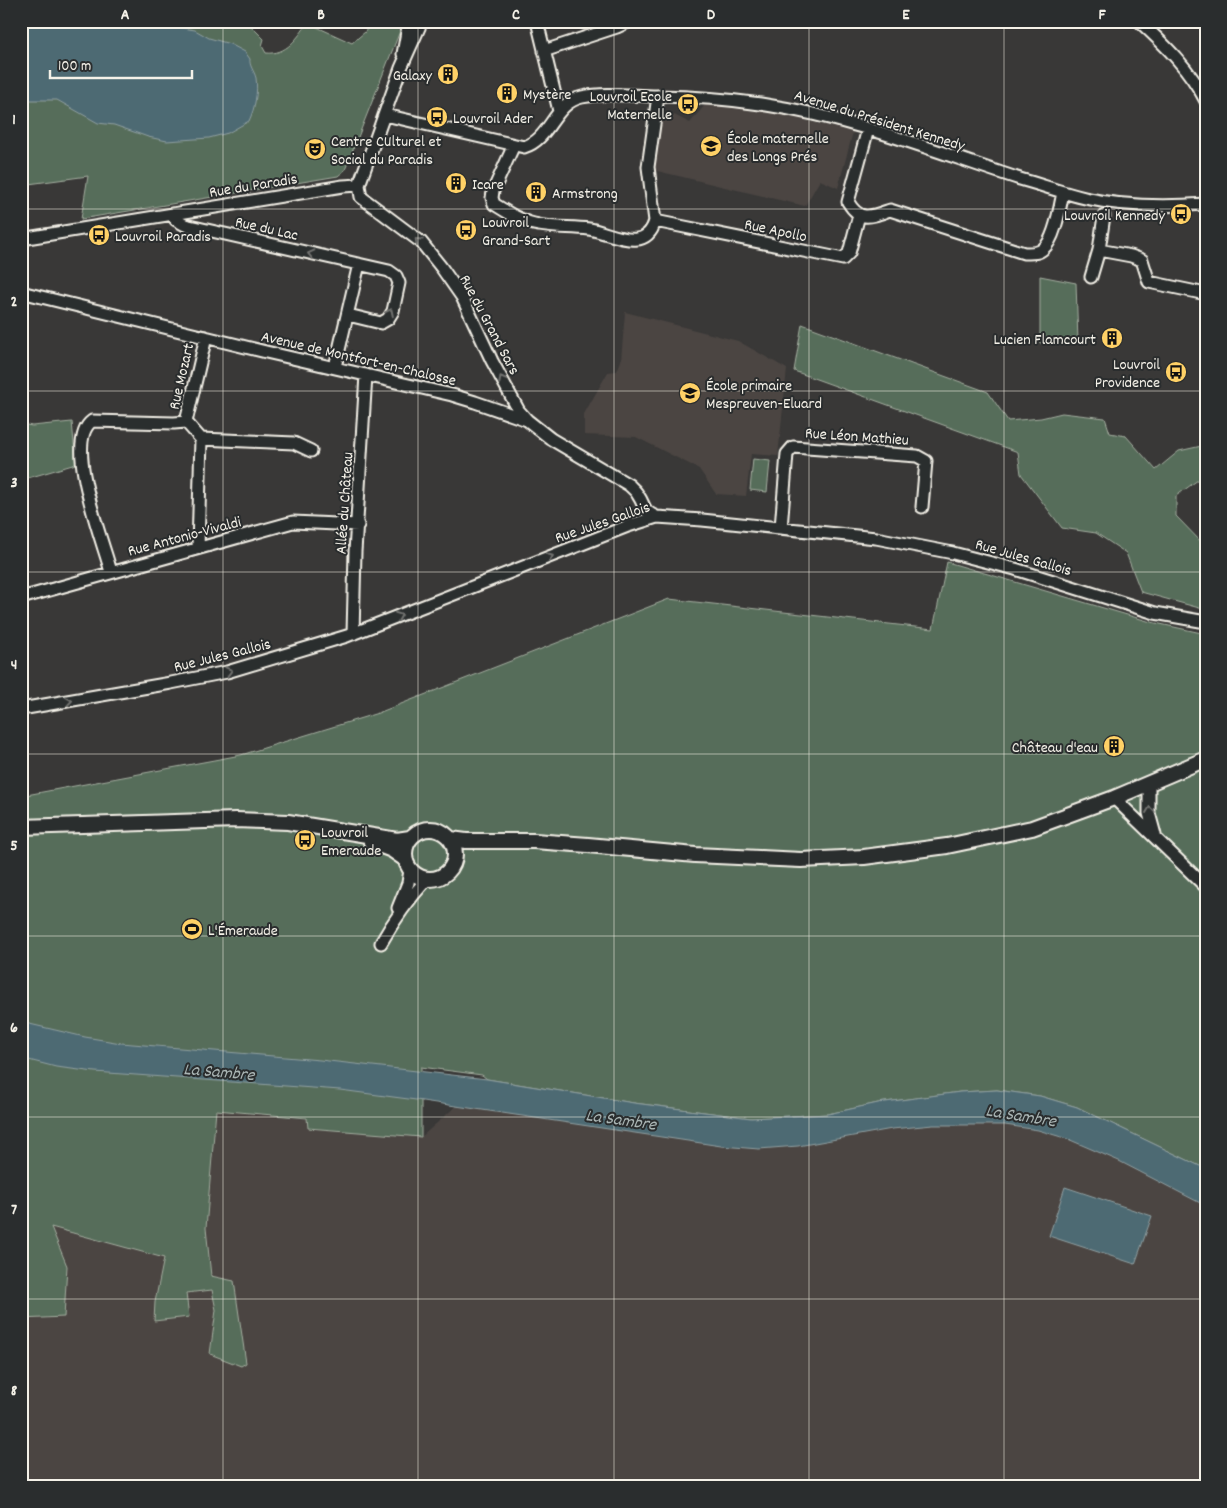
<svg xmlns="http://www.w3.org/2000/svg" width="1227" height="1508" viewBox="0 0 1227 1508" font-family="Dekko,sans-serif">
	<style>
		.built { fill: #4b4542 }
		.green { fill: #566d5a; stroke: #a5afa1 }
		.water { fill: #4e6a73; stroke: #90a0a2 }
		.lines { fill: none; stroke-linecap: round; stroke-linejoin: round }
		.minor-casing { stroke: #f4f1e8; stroke-width: 15 }
		.tertiary-casing { stroke: #f4f1e8; stroke-width: 18 }
		.minor { stroke: #2a2d2e; stroke-width: 11 }
		.tertiary { stroke: #2a2d2e; stroke-width: 14 }
		.oneway { stroke: #71726f }
		.grid { fill: none; stroke: #f4f1e8; stroke-width: 1; stroke-opacity: 0.55 }
		.labels { text-anchor: middle; stroke-width: 4; stroke-linejoin: round; paint-order: stroke }
		.poi-label { font-size: 16px; fill: #f4f1e8; stroke: #2a2d2e; text-anchor: start }
		.street-label { font-size: 16px; fill: #f4f1e8; stroke: #2a2d2e }
		.water-label { font-size: 18px; font-style: italic; fill: #a9b4b3; stroke: #2a2d2e }
		.neatline { fill: none; stroke: #f4f1e8; stroke-width: 2 }
		.grid-label { font-size: 16px; text-anchor: middle; font-weight: bold; fill: #f4f1e8 }
	</style>
	<rect width="100%" height="100%" fill="#393837"/>
	<filter id="ink" filterUnits="userSpaceOnUse"><feTurbulence type="fractalNoise" baseFrequency=".02" numOctaves="2"/><feDisplacementMap in="SourceGraphic" scale="10" xChannelSelector="R" yChannelSelector="G"/><feConvolveMatrix kernelMatrix="1 2 1 2 8 2 1 2 1" color-interpolation-filters="sRGB"/></filter>
	<g filter="url(#ink)">
		<path class="built" d="M705 105 780 114 853 132 838 188 820 180 805 206 653 170 663 112 674 115 690 123Z
			M625 312 738 341 787 369 778 456 751 454 746 496 716 494 699 469 636 437 584 435V414L608 372 617 371 621 361Z
			M487 1079 634 1103 960 1092 1206 1169V1487H21V1319L63 1317 67 1266 50 1227 164 1258 155 1302 186 1293 212 1290 216 1310 210 1354 234 1281 211 1276 206 1228 216 1110 307 1119 309 1128 421 1137Z"/>
		<path class="green" d="M21 21H248V23L264 39 262 46 266 53C287 55 297 38 308 23L352 43 365 32 371 21H391L400 31 345 170 338 176 81 219 88 176 21 185Z
			M1040 276 1076 283 1078 342 1040 343Z
			M802 324 988 392 1008 421 1041 418 1062 413 1105 418 1110 433 1126 436 1156 470 1179 451 1206 445V474L1176 496V516L1206 547V604L1203 609 1141 592 1126 553 1096 533 1062 528 1021 474 1018 452 794 371Z
			M72 422 76 464 21 480V424L32 426Z
			M753 459 770 461 767 492 750 490Z
			M947 562 1151 622 1206 634V1169L1077 1107 1040 1096 997 1090 960 1092 878 1103 828 1114 751 1118 634 1103 487 1079 482 1075 421 1067V1137L308 1128 307 1118 216 1110 206 1228 211 1276 234 1281 246 1363 241 1366 210 1354 216 1310 212 1290 186 1293 189 1317 154 1321 155 1302 164 1258 51 1227 67 1266 64 1317 21 1319V796L241 755 378 713 669 599 933 629Z"/>
		<path class="water" d="M21 21H159L177 27 195 30 209 38 230 44 245 52 250 59C249 66 254 70 256 78 258 92 255 108 249 121L228 133 209 138 167 141 148 137 114 125 98 123 57 100H21Z
			M21 1022 85 1037 121 1043 320 1060 487 1079 634 1103 751 1118 828 1114 878 1103 960 1092 997 1090 1040 1096 1077 1107 1206 1169V1206L1119 1161 1068 1139 1038 1130 1005 1125H933L892 1129 798 1146 759 1149 721 1146 416 1100 340 1090 95 1072 56 1067 21 1058Z
			M1065 1187 1152 1216 1135 1264 1049 1236Z"/>
		<g class="lines">
			<g class="minor-casing">
				<path id="minor" d="M537 21 559 111
					M1139 21C1166 46 1189 68 1206 101
					M544 51 617 27 630 21
					M403 54 409 21
					M385 115 524 147C551 139 553 103 582 97 605 92 634 96 657 96 730 97 792 106 862 127 915 142 967 162 1020 179 1042 185 1063 193 1085 198 1125 207 1166 207 1206 204
					M868 129 848 202C860 222 870 217 890 210L1024 253C1030 253 1038 254 1043 249 1055 240 1060 207 1063 192
					M514 145 493 191 492 198 494 204C507 212 523 223 539 225 555 228 572 227 589 229 610 232 646 255 655 221L648 167 658 96
					M359 185 361 197 421 242 441 267 462 297 492 361 519 411 527 420
					M359 185 401 68 422 21
					M172 214 176 220 185 225 389 271 396 276 399 283 393 311 388 319 381 323 348 315
					M655 221 843 259 849 253 859 215
					M21 239 343 186 359 185
					M1099 250 1131 256 1142 260 1149 282 1206 294
					M1091 277 1099 250 1104 216
					M21 292 266 352 452 395 475 402 527 420 551 439 629 485C632 488 636 491 638 495 646 507 642 511 657 517
					M335 367 359 264
					M186 422 201 439 294 443 311 451
					M186 422 206 337
					M781 528 787 454 793 447 917 456 926 461 922 507
					M198 548 201 439
					M111 572C103 541 63 442 92 421L174 423 186 422
					M21 598 293 522 358 525
					M353 634 355 552 366 375
					M21 709 171 683 227 672 347 636 628 526 657 517 702 520 876 538 953 553 1015 569 1155 613 1206 622
					M1149 783V813L1155 835
					M1114 798 1206 887
					M398 908 408 883 410 870
					M381 943C394 920 409 899 427 879"/>
			</g>
			<g class="tertiary-casing">
				<path id="tertiary" d="M21 827 236 820 288 822 397 840 410 838
					M405 854a25 25 0 1 1 50 0a25 25 0 1 1-50 0Z
					M451 839 466 841H534L588 845 695 855 801 860 864 857 947 846 1032 828 1114 798 1206 759
					M371 842 392 850 405 859"/>
			</g>
			<use href="#minor" class="minor"/>
			<use href="#tertiary" class="tertiary"/>
		</g>
		<defs><path id="oneway-chevron" d="M-2-3.5L2.5 0L-2 3.5" fill="none" stroke-width="1.6" stroke-linecap="round" stroke-linejoin="round" transform="scale(1.25)"/></defs>
		<g class="oneway">
			<use href="#oneway-chevron" transform="translate(418 241) rotate(-138)"/>
			<use href="#oneway-chevron" transform="translate(311 254) rotate(-167)"/>
			<use href="#oneway-chevron" transform="translate(390 312) rotate(-64)"/>
			<use href="#oneway-chevron" transform="translate(502 379) rotate(-119)"/>
			<use href="#oneway-chevron" transform="translate(550 557) rotate(-22)"/>
			<use href="#oneway-chevron" transform="translate(399 616) rotate(-21)"/>
			<use href="#oneway-chevron" transform="translate(229 671) rotate(-15)"/>
			<use href="#oneway-chevron" transform="translate(69 701) rotate(-9)"/>
			<use href="#oneway-chevron" transform="translate(1150 810) rotate(-97)"/>
		</g>
	</g>
	<path class="grid" d="M223 21V1487M418 21V1487M614 21V1487M809 21V1487M1004 21V1487M21 209H1206M21 391H1206M21 572H1206M21 754H1206M21 936H1206M21 1117H1206M21 1299H1206"/>
	<defs>
		<g id="building-disc" transform="scale(1.125)"><circle r="9.5" fill="#ffd166" stroke="#2a2d2e"/><path d="M-4-6H4V6H1V3H-1V6H-4ZM-2.5-4.3h1.7v1.8h-1.7ZM.8-4.3h1.7v1.8H.8ZM-2.5-1h1.7V.8h-1.7ZM.8-1h1.7V.8H.8Z" fill="#111"/></g>
		<g id="bus-disc" transform="scale(1.125)"><circle r="9.5" fill="#ffd166" stroke="#2a2d2e"/><path d="M-5-6H5V4H4V6H2V4H-2V6H-4V4H-5ZM-3.5-4V0h7V-4ZM-3.5 1.2v1.5H-2V1.2ZM2 1.2v1.5H3.5V1.2Z" fill="#111"/></g>
		<g id="school-disc" transform="scale(1.125)"><circle r="9.5" fill="#ffd166" stroke="#2a2d2e"/><path d="M0-5L7-2L0 1L-7-2ZM-4 1L0 2.5L4 1V4Q0 6-4 4Z" fill="#111"/></g>
		<g id="theatre-disc" transform="scale(1.125)"><circle r="9.5" fill="#ffd166" stroke="#2a2d2e"/><path d="M-5-5.5Q0-4 5-5.5V0Q5 5 0 6Q-5 5-5 0ZM-3.3-2.5H-1v1.5H-3.3ZM1-2.5H3.3v1.5H1ZM-2.8 1Q0 5.5 2.8 1Z" fill="#111"/></g>
		<g id="stadium-disc" transform="scale(1.125)"><circle r="9.5" fill="#ffd166" stroke="#2a2d2e"/><path d="M0-5a6.5 5 0 1 0 0 10a6.5 5 0 1 0 0-10ZM-3.5-1.8h7v3.6h-7Z" fill="#111"/></g>
	</defs>
	<g fill-rule="evenodd">
		<use href="#building-disc" x="448" y="74"/>
		<use href="#building-disc" x="507" y="93"/>
		<use href="#bus-disc" x="688" y="104"/>
		<use href="#bus-disc" x="437" y="117"/>
		<use href="#school-disc" x="711" y="146"/>
		<use href="#theatre-disc" x="315" y="149"/>
		<use href="#building-disc" x="456" y="183"/>
		<use href="#building-disc" x="536" y="192"/>
		<use href="#bus-disc" x="1181" y="214"/>
		<use href="#bus-disc" x="466" y="230"/>
		<use href="#bus-disc" x="99" y="235"/>
		<use href="#building-disc" x="1112" y="338"/>
		<use href="#bus-disc" x="1176" y="372"/>
		<use href="#school-disc" x="690" y="393"/>
		<use href="#building-disc" x="1114" y="746"/>
		<use href="#bus-disc" x="305" y="840"/>
		<use href="#stadium-disc" x="192" y="929"/>
	</g>
	<g class="labels">
		<g class="poi-label">
			<text x="432" y="80" text-anchor="end">Galaxy</text>
			<text x="523" y="99">Mystère</text>
			<text x="672" y="101" text-anchor="end">Louvroil Ecole<tspan x="672" dy="18">Maternelle</tspan></text>
			<text x="453" y="123">Louvroil Ader</text>
			<text x="727" y="143">École maternelle<tspan x="727" dy="18">des Longs Prés</tspan></text>
			<text x="331" y="146">Centre CUlturel et<tspan x="331" dy="18">Social du Paradis</tspan></text>
			<text x="472" y="189">Icare</text>
			<text x="552" y="198">Armstrong</text>
			<text x="1165" y="220" text-anchor="end">Louvroil Kennedy</text>
			<text x="482" y="227">Louvroil<tspan x="482" dy="18">Grand-Sart</tspan></text>
			<text x="115" y="241">Louvroil Paradis</text>
			<text x="1096" y="344" text-anchor="end">Lucien Flamcourt</text>
			<text x="1160" y="369" text-anchor="end">Louvroil<tspan x="1160" dy="18">Providence</tspan></text>
			<text x="706" y="390">École primaire<tspan x="706" dy="18">Mespreuven-Eluard</tspan></text>
			<text x="1098" y="752" text-anchor="end">Château d'eau</text>
			<text x="321" y="837">Louvroil<tspan x="321" dy="18">Emeraude</tspan></text>
			<text x="208" y="935">L'Émeraude</text>
		</g>
		<g class="street-label">
			<text transform="translate(880 119) rotate(17)" y="6">Avenue du Président Kennedy</text>
			<text transform="translate(253 184) rotate(-9)" y="6">Rue du Paradis</text>
			<text transform="translate(267 227) rotate(13)" y="6">Rue du Lac</text>
			<text transform="translate(776 229) rotate(12)" y="6">Rue Apollo</text>
			<text transform="translate(491 324) rotate(62)" y="6">Rue du Grand Sars</text>
			<text transform="translate(359 357) rotate(13)" y="6">Avenue de Montfort-en-Chalosse</text>
			<text transform="translate(180 376) rotate(-77)" y="6">Rue Mozart</text>
			<text transform="translate(857 435) rotate(4)" y="6">Rue Léon Mathieu</text>
			<text transform="translate(343 503) rotate(-86)" y="6">Allée du Château</text>
			<text transform="translate(602 521) rotate(-19)" y="6">Rue Jules Gallois</text>
			<text transform="translate(184 535) rotate(-15)" y="6">Rue Antonio-Vivaldi</text>
			<text transform="translate(1024 556) rotate(16)" y="6">Rue Jules Gallois</text>
			<text transform="translate(222 654) rotate(-14)" y="6">Rue Jules Gallois</text>
		</g>
		<g class="water-label">
			<text transform="translate(219 1071) rotate(5)" y="6">La Sambre</text>
			<text transform="translate(1021 1115) rotate(9)" y="6">La Sambre</text>
			<text transform="translate(621 1119) rotate(8)" y="6">La Sambre</text>
		</g>
	</g>
	<rect width="1227" height="1508" fill="none" stroke="#2a2d2e" stroke-width="55"/>
	<path d="M50 70v8h142v-8" fill="none" stroke="#f4f1e8" stroke-width="2.5"/>
	<text x="58" y="70" font-size="15" fill="#f4f1e8" stroke="#2a2d2e" stroke-width="4" paint-order="stroke">100 m</text>
	<rect x="28" y="28" width="1172" height="1452" class="neatline"/>
	<g class="grid-label">
		<text x="125" y="19">A</text>
		<text x="321" y="19">B</text>
		<text x="516" y="19">C</text>
		<text x="711" y="19">D</text>
		<text x="906" y="19">E</text>
		<text x="1102" y="19">F</text>
		<text x="14" y="124">1</text>
		<text x="14" y="306">2</text>
		<text x="14" y="487">3</text>
		<text x="14" y="669">4</text>
		<text x="14" y="850">5</text>
		<text x="14" y="1032">6</text>
		<text x="14" y="1214">7</text>
		<text x="14" y="1395">8</text>
	</g>
</svg>
